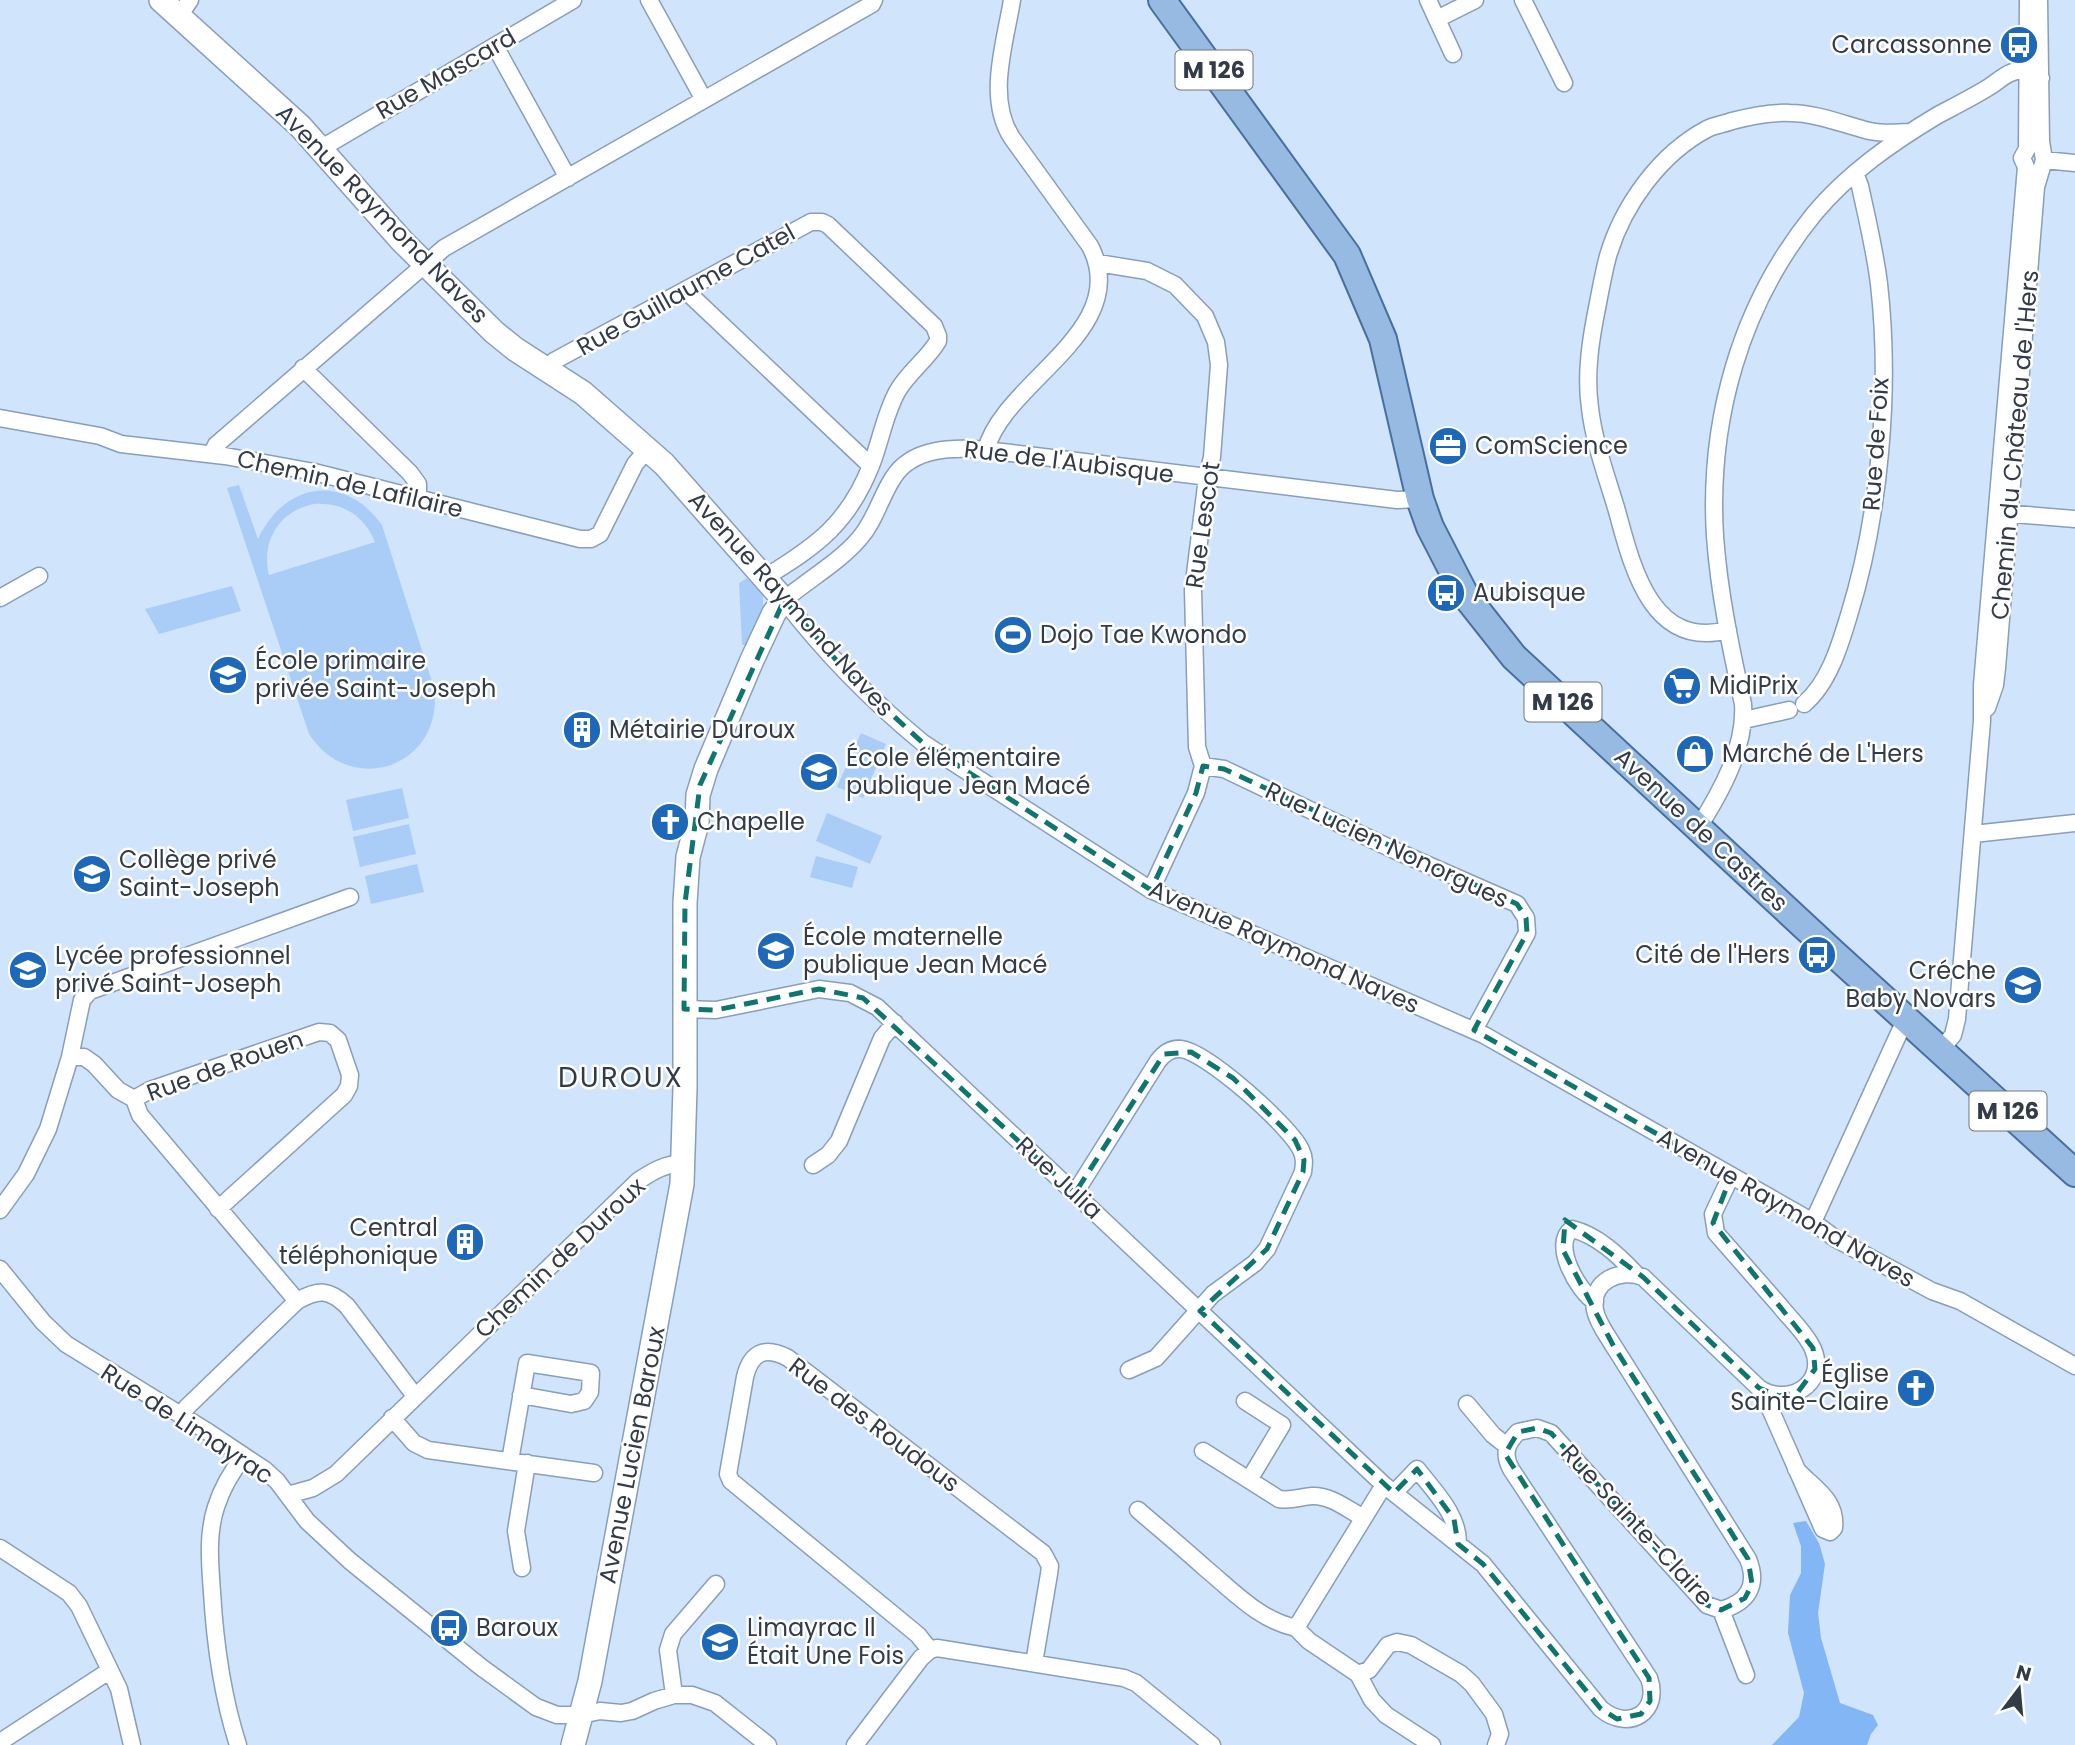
<svg xmlns="http://www.w3.org/2000/svg" width="2075" height="1745" viewBox="0 0 2075 1745" font-family="Poppins,sans-serif">
	<style>
		.green { fill: #aacdf8; fill-rule: evenodd }
		.forest { fill: #82b6f4 }
		.lines { fill: none; stroke-linecap: round; stroke-linejoin: round }
		.street-casing { stroke: #889eba; stroke-width: 19 }
		.secondary-casing { stroke: #889eba; stroke-width: 26 }
		.primary-casing { stroke: #4770a1; stroke-width: 30 }
		.street { stroke: #fff; stroke-width: 16 }
		.secondary { stroke: #fff; stroke-width: 23 }
		.primary { stroke: #97bae3; stroke-width: 26 }
		.marked { fill: none; stroke: #0f766e; stroke-width: 5; stroke-dasharray: 14 9; stroke-linejoin: round }
		.labels { text-anchor: middle; stroke-width: 5; stroke-linejoin: round; paint-order: stroke }
		.shield { fill: #fff; stroke: #70767e; stroke-width: 2 }
		.shield-label { font-size: 23px; font-weight: bold; fill: #323b47 }
		.poi-label { font-size: 24px; fill: #323b47; stroke: #fff; text-anchor: start }
		.street-label { font-size: 24px; fill: #323b47; stroke: #fff }
		.quarter-label { font-size: 28px; letter-spacing: 2px; fill: #323b47; stroke: #fff }
	</style>
	<rect width="100%" height="100%" fill="#d0e4fc"/>
	<path class="green" d="M239 485 258 539C284 483 344 472 382 525L434 688C445 765 352 800 309 734L227 488ZM314 504C342 502 364 515 375 542L269 575C261 541 279 511 314 504Z
		M747 578 763 595V612L746 645H742L739 583Z
		M232 586 241 611 159 634 145 609Z
		M861 733 886 744 863 798 837 787Z
		M402 788 409 818 353 831 346 800Z
		M827 813 882 836 870 864 816 841Z
		M409 824 416 854 360 867 353 837Z
		M816 856 858 867 852 888 810 877Z
		M417 864 424 892 371 904 365 876Z"/>
	<path class="forest" d="M1806 1521 1819 1543 1825 1564 1818 1613 1821 1638 1840 1703 1873 1715 1878 1725 1871 1734 1867 1745H1772L1799 1717 1804 1693 1788 1633 1790 1595 1801 1573V1546L1793 1523Z"/>
	<g class="lines">
		<g class="street-casing">
			<path id="street" d="M649 0 703 98
				M1428 0 1453 54
				M1523 0 1564 83
				M179 16 190 0
				M1437 19 1475 0
				M495 46 568 178
				M320 149 573 0
				M2044 160 2075 163
				M1098 263 1147 271 1175 285 1205 316 1216 342 1219 365 1212 457 1207 478 1193 590 1197 747 1203 766 1196 793 1151 890
				M685 290 871 466
				M303 368 410 473 418 484V498
				M547 370 554 361 811 222H822L828 225 934 326 938 336V341C927 360 908 372 897 392 885 414 881 439 872 463 849 523 817 546 764 578
				M0 418 100 436 121 444 225 456 314 472 580 539H591L600 534 635 464 648 449
				M986 450C1003 382 1134 330 1090 246L1012 138C986 98 1005 44 1012 0
				M212 454 216 445 444 248 872 4 874 0
				M1420 499 1397 500 986 450C954 447 912 447 893 478 880 498 875 521 859 539 838 563 809 579 784 600 824 652 872 701 923 743L1151 890 1484 1035 1813 1222 1836 1239 1932 1291 1960 1301 2075 1366
				M2002 513 2075 519
				M0 598 39 576
				M1728 630C1651 650 1632 566 1617 511 1607 477 1594 443 1590 408 1585 373 1591 337 1598 303 1601 287 1604 271 1608 256 1623 205 1660 154 1707 129 1715 125 1724 124 1732 121 1751 116 1770 112 1790 113 1814 113 1840 123 1862 129 1877 134 1894 133 1910 132
				M1804 704C1829 683 1840 645 1849 615 1880 515 1891 389 1879 284 1875 251 1867 218 1860 186L1855 173
				M1987 708 1995 685 1997 668 2036 187 2044 160 2041 141 2039 0
				M1744 720 1789 710
				M1203 766 1224 769 1394 850 1517 904 1526 918 1527 933 1474 1030
				M1698 828C1721 792 1746 747 1743 704 1731 649 1719 593 1715 536 1708 421 1740 305 1814 214 1848 173 1893 142 1938 115 1955 106 1973 97 1989 87 2000 80 2008 71 2022 70 2029 70 2035 74 2041 78
				M1973 834 2075 823
				M684 1009 716 1010 819 989 850 993 877 1007 1384 1485 1483 1564 1601 1709C1629 1732 1661 1712 1649 1678L1511 1469C1503 1454 1506 1444 1518 1432L1537 1428 1551 1433 1707 1605 1721 1610C1747 1603 1759 1586 1748 1559L1613 1345C1607 1335 1597 1322 1595 1310 1590 1281 1620 1268 1643 1277L1759 1388C1787 1407 1828 1385 1813 1349 1806 1333 1791 1320 1780 1306 1759 1282 1737 1257 1716 1233L1713 1214 1731 1176
				M1940 1051 1953 1035 1957 1019 1982 721V685L2026 167 2022 158 2027 149 2028 0
				M70 1057H84L94 1064 118 1090 134 1099 140 1115 297 1301
				M134 1099 150 1090 319 1032 330 1033 338 1040 350 1075 349 1086 344 1095 218 1209
				M813 1165 828 1155 839 1141 882 1038 895 1023
				M1075 1193 1158 1061C1164 1053 1171 1048 1181 1049 1207 1052 1291 1127 1301 1150 1305 1158 1304 1164 1303 1172L1267 1249 1255 1263 1213 1294 1156 1358 1129 1370
				M0 1210 26 1174 48 1129 70 1057 82 1000 90 991 350 897
				M1813 1222 1900 1031 1909 1022
				M0 1269 43 1322 66 1344 205 1430 265 1470 277 1481 307 1521 350 1561 481 1667 536 1707 557 1715H581L600 1711 621 1713 632 1711 654 1701 674 1695H692L715 1703 768 1745
				M1595 1302C1578 1291 1551 1244 1572 1229 1597 1235 1618 1255 1635 1273
				M1766 1393 1768 1404 1823 1529 1830 1532 1834 1528C1837 1499 1813 1488 1796 1469
				M1245 1401 1282 1425 1249 1480
				M1467 1404 1493 1435 1507 1446
				M181 1416 187 1407 297 1301C319 1289 329 1289 347 1306L415 1396
				M392 1418 414 1443 428 1450 594 1473
				M1203 1451 1279 1499C1292 1501 1299 1497 1312 1496 1330 1495 1347 1509 1362 1517
				M510 1461 527 1363 591 1373 590 1392 584 1401 571 1404 521 1395
				M1394 1493 1417 1469C1434 1491 1459 1515 1458 1544
				M288 1495 313 1488 336 1474 638 1181C653 1171 665 1164 683 1163
				M1138 1510C1160 1529 1183 1548 1205 1568 1233 1591 1259 1620 1296 1628
				M0 1548 69 1593 79 1606 119 1689 132 1745
				M522 1568 516 1531 527 1463
				M1721 1610 1746 1675
				M1296 1628 1309 1641 1358 1674 1372 1700 1386 1715 1432 1745
				M1296 1628 1384 1485
				M930 1650 918 1635 731 1481 728 1474 745 1377C751 1352 765 1346 788 1358L1043 1553 1050 1566 1049 1574 1034 1663
				M1358 1674 1369 1670 1388 1645 1397 1642 1411 1645 1461 1674 1472 1684 1494 1714 1500 1734 1496 1745
				M674 1695 668 1650 673 1634 716 1584
				M0 1742 109 1671
				M238 1745C222 1695 215 1644 212 1592 210 1564 207 1534 216 1507 222 1488 232 1471 244 1456
				M855 1745 921 1658 930 1650 937 1648 1124 1678 1136 1683 1212 1745"/>
		</g>
		<g class="secondary-casing">
			<path id="secondary" d="M161 0 300 126 402 241 494 332 515 349 583 393 664 464 784 600 774 613 752 660 706 769 698 795 697 823 688 857 685 903V1088L682 1184 590 1681 573 1745"/>
		</g>
		<g class="primary-casing">
			<path id="primary" d="M1162 0 1347 255 1383 339 1420 499 1430 527 1465 595 1514 657 1830 950 2075 1173"/>
		</g>
		<use href="#street" class="street"/>
		<use href="#secondary" class="secondary"/>
		<use href="#primary" class="primary"/>
	</g>
	<path class="marked" d="M784 600 851 677 923 743 1151 890 1196 793 1203 766 1224 769 1517 904 1526 918 1527 933 1474 1030 1731 1176 1713 1223 1813 1348 1815 1369 1798 1392 1779 1396 1759 1388 1643 1277 1565 1220 1563 1250 1613 1345 1748 1559 1752 1584 1745 1598 1721 1610 1707 1605 1551 1433 1537 1428 1518 1432 1505 1454 1649 1678 1650 1701 1641 1714 1617 1719 1601 1709 1483 1564 1458 1544 1454 1519 1417 1469 1394 1493 1200 1311 1267 1249 1303 1172 1304 1160 1295 1140 1233 1078 1191 1052 1164 1054 1075 1193 863 998 819 989 716 1010 684 1009 685 903 700 785Z"/>
	<defs>
		<g id="bus-disc" transform="scale(2.0125)"><circle r="9.5" fill="#1d68b8" stroke="#fff"/><path d="M-5-6H5V4H4V6H2V4H-2V6H-4V4H-5ZM-3.5-4V0h7V-4ZM-3.5 1.2v1.5H-2V1.2ZM2 1.2v1.5H3.5V1.2Z" fill="#fff"/></g>
		<g id="office-disc" transform="scale(2.0125)"><circle r="9.5" fill="#1d68b8" stroke="#fff"/><path d="M-6-3h4V-5.5h4V-3h4V5H-6ZM-1-4.5V-3h2v-1.5ZM-6 0V1H6V0Z" fill="#fff"/></g>
		<g id="stadium-disc" transform="scale(2.0125)"><circle r="9.5" fill="#1d68b8" stroke="#fff"/><path d="M0-5a6.5 5 0 1 0 0 10a6.5 5 0 1 0 0-10ZM-3.5-1.8h7v3.6h-7Z" fill="#fff"/></g>
		<g id="school-disc" transform="scale(2.0125)"><circle r="9.5" fill="#1d68b8" stroke="#fff"/><path d="M0-5L7-2L0 1L-7-2ZM-4 1L0 2.5L4 1V4Q0 6-4 4Z" fill="#fff"/></g>
		<g id="supermarket-disc" transform="scale(2.0125)"><circle r="9.5" fill="#1d68b8" stroke="#fff"/><path d="M-6-5.5h2.5l.6 2H6L4.5 2H-2.5L-4.4-4H-6ZM-1.5 3.2a1.3 1.3 0 1 0 .1 0ZM3 3.2a1.3 1.3 0 1 0 .1 0Z" fill="#fff"/></g>
		<g id="building-disc" transform="scale(2.0125)"><circle r="9.5" fill="#1d68b8" stroke="#fff"/><path d="M-4-6H4V6H1V3H-1V6H-4ZM-2.5-4.3h1.7v1.8h-1.7ZM.8-4.3h1.7v1.8H.8ZM-2.5-1h1.7V.8h-1.7ZM.8-1h1.7V.8H.8Z" fill="#fff"/></g>
		<g id="shop-disc" transform="scale(2.0125)"><circle r="9.5" fill="#1d68b8" stroke="#fff"/><path d="M-5-2.5h2.3a2.7 3.5 0 0 1 5.4 0H5L5.5 6h-11ZM-1.5-2.5h3a1.5 2.3 0 0 0-3 0Z" fill="#fff"/></g>
		<g id="church-disc" transform="scale(2.0125)"><circle r="9.5" fill="#1d68b8" stroke="#fff"/><path d="M-1.2-6h2.4v3.5h3.3v2.4h-3.3V6h-2.4V-.1h-3.3v-2.4h3.3Z" fill="#fff"/></g>
	</defs>
	<g fill-rule="evenodd">
		<use href="#bus-disc" x="2019" y="45"/>
		<use href="#office-disc" x="1448" y="446"/>
		<use href="#bus-disc" x="1446" y="593"/>
		<use href="#stadium-disc" x="1013" y="635"/>
		<use href="#school-disc" x="228" y="675"/>
		<use href="#supermarket-disc" x="1682" y="686"/>
		<use href="#building-disc" x="582" y="730"/>
		<use href="#shop-disc" x="1695" y="754"/>
		<use href="#school-disc" x="819" y="772"/>
		<use href="#church-disc" x="670" y="822"/>
		<use href="#school-disc" x="92" y="874"/>
		<use href="#school-disc" x="776" y="951"/>
		<use href="#bus-disc" x="1817" y="955"/>
		<use href="#school-disc" x="28" y="970"/>
		<use href="#school-disc" x="2023" y="985"/>
		<use href="#building-disc" x="465" y="1242"/>
		<use href="#church-disc" x="1916" y="1388"/>
		<use href="#bus-disc" x="449" y="1628"/>
		<use href="#school-disc" x="720" y="1642"/>
	</g>
	<g class="labels">
		<g class="shield">
			<rect x="1175.5" y="50.5" width="77" height="39" rx="5"/>
			<rect x="1524.5" y="682.5" width="77" height="39" rx="5"/>
			<rect x="1969.5" y="1091.5" width="77" height="39" rx="5"/>
		</g>
		<g class="shield-label">
			<text x="1214" y="78">M 126</text>
			<text x="1563" y="710">M 126</text>
			<text x="2008" y="1119">M 126</text>
		</g>
		<g class="poi-label">
			<text x="1992" y="53" text-anchor="end">Carcassonne</text>
			<text x="1475" y="454">ComScience</text>
			<text x="1473" y="601">Aubisque</text>
			<text x="1040" y="643">Dojo Tae Kwondo</text>
			<text x="255" y="669">École primaire<tspan x="255" dy="28">privée Saint-Joseph</tspan></text>
			<text x="1709" y="694">MidiPrix</text>
			<text x="609" y="738">Métairie Duroux</text>
			<text x="1722" y="762">Marché de L'Hers</text>
			<text x="846" y="766">École élémentaire<tspan x="846" dy="28">publique Jean Macé</tspan></text>
			<text x="697" y="830">Chapelle</text>
			<text x="119" y="868">Collège privé<tspan x="119" dy="28">Saint-Joseph</tspan></text>
			<text x="803" y="945">École maternelle<tspan x="803" dy="28">publique Jean Macé</tspan></text>
			<text x="1790" y="963" text-anchor="end">Cité de l'Hers</text>
			<text x="55" y="964">Lycée professionnel<tspan x="55" dy="28">privé Saint-Joseph</tspan></text>
			<text x="1996" y="979" text-anchor="end">Créche<tspan x="1996" dy="28">Baby Novars</tspan></text>
			<text x="438" y="1236" text-anchor="end">Central<tspan x="438" dy="28">téléphonique</tspan></text>
			<text x="1889" y="1382" text-anchor="end">Église<tspan x="1889" dy="28">Sainte-Claire</tspan></text>
			<text x="476" y="1636">Baroux</text>
			<text x="747" y="1636">Limayrac Il<tspan x="747" dy="28">Était Une Fois</tspan></text>
		</g>
		<g class="street-label">
			<text transform="translate(446 74) rotate(-30)" y="8">Rue Mascard</text>
			<text transform="translate(382 214) rotate(46)" y="8">Avenue Raymond Naves</text>
			<text transform="translate(686 290) rotate(-29)" y="8">Rue Guillaume Catel</text>
			<text transform="translate(1876 444) rotate(-86)" y="8">Rue de Foix</text>
			<text transform="translate(2015 445) rotate(-85)" y="8">Chemin du Château de l'Hers</text>
			<text transform="translate(1069 462) rotate(7)" y="8">Rue de l'Aubisque</text>
			<text transform="translate(350 484) rotate(13)" y="8">Chemin de Lafilaire</text>
			<text transform="translate(1203 525) rotate(-82)" y="8">Rue Lescot</text>
			<text transform="translate(791 604) rotate(48)" y="8">Avenue Raymond Naves</text>
			<text transform="translate(1701 830) rotate(43)" y="8">Avenue de Castres</text>
			<text transform="translate(1387 845) rotate(25)" y="8">Rue Lucien Nonorgues</text>
			<text transform="translate(1284 947) rotate(24)" y="8">Avenue Raymond Naves</text>
			<text transform="translate(225 1066) rotate(-20)" y="8">Rue de Rouen</text>
			<text transform="translate(1059 1178) rotate(43)" y="8">Rue Julia</text>
			<text transform="translate(1786 1208) rotate(30)" y="8">Avenue Raymond Naves</text>
			<text transform="translate(560 1258) rotate(-43)" y="8">Chemin de Duroux</text>
			<text transform="translate(187 1424) rotate(33)" y="8">Rue de Limayrac</text>
			<text transform="translate(874 1425) rotate(37)" y="8">Rue des Roudous</text>
			<text transform="translate(632 1455) rotate(-79)" y="8">Avenue Lucien Baroux</text>
			<text transform="translate(1637 1525) rotate(47)" y="8">Rue Sainte-Claire</text>
		</g>
		<g class="quarter-label">
			<text x="621" y="1087">DUROUX</text>
		</g>
	</g>
	<g transform="translate(2019 1689) rotate(16)" stroke="#ffffff" stroke-width="5" paint-order="stroke">
	<path d="M0-5L12 26L0 18L-12 26Z" fill="#323b47"/>
	<text y="-10" font-size="19" font-weight="bold" text-anchor="middle" fill="#323b47">N</text>
	</g>
</svg>
